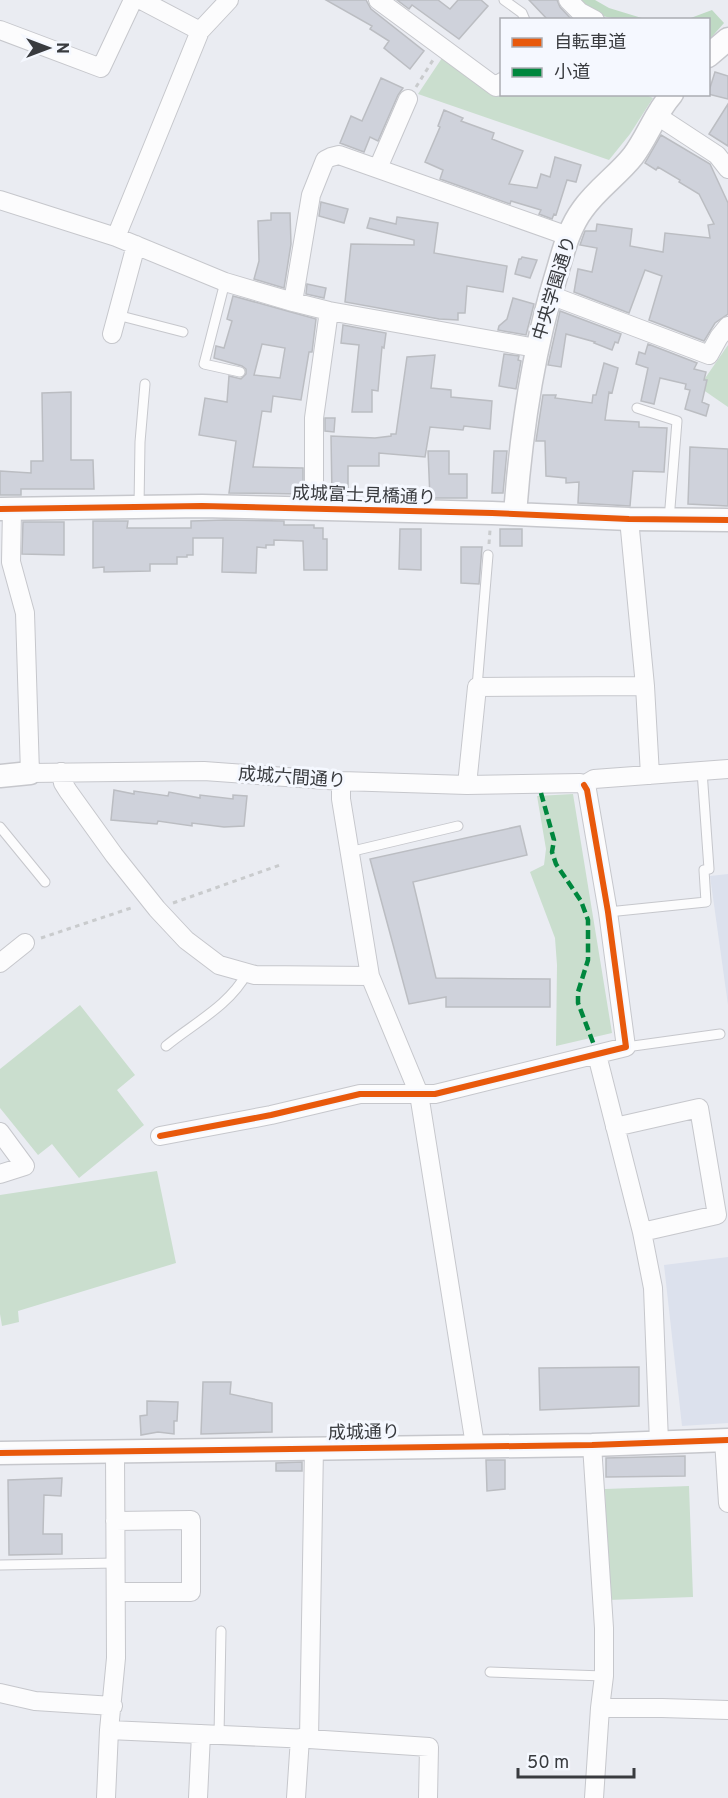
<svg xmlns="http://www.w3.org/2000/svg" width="728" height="1798" viewBox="0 0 728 1798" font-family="Overpass,'Noto Sans JP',sans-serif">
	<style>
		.built { fill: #dce1ed }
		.green { fill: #cadece }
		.forest { fill: #bfdac4 }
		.building { fill: #cfd2db; stroke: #bbbdc2; stroke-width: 1.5; fill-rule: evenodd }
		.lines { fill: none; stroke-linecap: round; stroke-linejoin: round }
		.service-casing { stroke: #c6c7cc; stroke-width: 11 }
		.minor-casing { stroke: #c6c7cc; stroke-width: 20 }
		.tertiary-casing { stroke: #c6c7cc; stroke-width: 25 }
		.path { stroke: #c9cbcd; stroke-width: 3; stroke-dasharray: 4.5 4.5; stroke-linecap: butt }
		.service { stroke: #fcfcfd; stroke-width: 9 }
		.minor { stroke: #fcfcfd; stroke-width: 18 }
		.tertiary { stroke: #fcfcfd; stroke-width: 22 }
		.quiet { stroke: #00873e; stroke-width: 4.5; stroke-dasharray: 9 4.5; stroke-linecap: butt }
		.cycleway-casing { stroke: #f5f8ff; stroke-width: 10 }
		.cycleway { stroke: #e8590c; stroke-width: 6 }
		.labels { text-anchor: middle; stroke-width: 6; stroke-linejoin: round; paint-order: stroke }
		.street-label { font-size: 18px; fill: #393b3f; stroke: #f5f8ff }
	</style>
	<rect width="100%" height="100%" fill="#eaecf2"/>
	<path class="built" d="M728 874V1005L710 876Z
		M728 1257V1423L682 1426 664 1265Z"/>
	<path class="green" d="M444 55 501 89 502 94H644L653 98 630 134 609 160 418 94Z
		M728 345V407L699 387Z
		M573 794 612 1033 556 1046 557 965 555 938 530 872 544 865 546 849 537 796Z
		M80 1005 135 1075 117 1090 144 1125 79 1178 52 1144 38 1155 0 1108V1069Z
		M157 1171 176 1263 18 1311 19 1322 2 1326 0 1314V1195Z
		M689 1486 693 1597 608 1600 605 1489Z"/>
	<path class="forest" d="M578 0H595L609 8 645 19C619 19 597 21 578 0Z
		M712 10 724 23 709 40 708 20 688 19Z"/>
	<path class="building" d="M326 0H366L371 9 424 51 410 69 384 48 389 41 370 29 372 26Z
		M397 0H438L450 9 458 0H481L488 6 459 39 412 5 409 9Z
		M529 0H557L560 7 572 20H548Z
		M715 72 728 76V99L708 94Z
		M381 78 403 88 398 95 378 141 370 137 364 152 340 143 351 116 362 121Z
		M728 104V146L709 134Z
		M444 110 463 118 461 121 494 133 492 139 523 151 509 184 537 188 541 174 550 177 555 157 581 165 576 182 567 180 556 215 554 214 552 219 539 214 541 210 511 201 510 204 440 179 443 170 425 162 440 127 438 126Z
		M661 135 710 164 728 203V314L715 323 704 341 649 320 662 276 645 270 629 313 574 292 578 269 592 272 597 248 580 245 585 231H596L597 224 632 229 630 246 663 252 665 233 710 238 708 225 714 224 699 194 679 182 680 180 658 167 656 170 645 163Z
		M321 202 348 209 344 223 319 216Z
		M271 213H290L291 244 284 288 254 279 259 261 258 221 271 220Z
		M397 217 438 223 434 253 507 266 503 292 467 286 465 313H458V320L439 319 345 302 351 244 414 245V240L367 228 370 218 396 224Z
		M522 257 537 260 530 278 515 274 519 259H521Z
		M307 284 326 288 324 298 306 294Z
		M233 296 316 319 312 352H309L301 400 273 396 271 412 262 411 253 467 303 468V494L229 493 236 441 199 435 205 398 227 402 229 376 241 379 246 374V369L242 366 214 358 216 346 224 348 232 321 227 319ZM262 344 285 348 280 378 254 375Z
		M513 298 534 304 526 335 498 330 499 326 507 319Z
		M560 311 621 334 618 343 615 342 612 350 594 343 595 342 566 334 561 367 548 365Z
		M343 325 386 333 384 348 382 347 378 391 372 390V412H352L359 345 341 343Z
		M648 344 697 363 694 369 706 372 704 380H707L702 402 709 405 706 416 685 409 690 390 685 389 686 384 660 378 654 404 641 401 648 368 636 364 639 352 645 354Z
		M504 354 519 356 518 360 521 361 516 389 499 386Z
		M435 355 431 388 451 390V397L492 401 490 429 464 426 463 430 430 427 425 457 379 453V466H348V495H332L331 436 375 438 391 436V434H396L407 357Z
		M604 363 618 368 612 393 609 392 605 420 639 422V427L667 428 664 472 633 471 630 506 578 503 579 482 566 483V478L546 476 545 441H536L543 395H556L555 398 592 403 593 395H596Z
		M71 392V460H93L94 489H21V495H0V471L31 473V461H43L42 393Z
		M325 418H335L334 432 325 431Z
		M690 447 728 449V506L688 504Z
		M428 451H449V474H467V498H430Z
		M494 451H507L503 493H492Z
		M225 520 284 521V525H314V528H323V539H327V570H304L303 541 274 540V545H266V548L257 547 256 573 222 572 223 538H193V555H187V557H177V564H150V571L104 572V567L93 568V521H128L127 528H191V521Z
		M23 522H64V555L22 554Z
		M400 529H421V570L399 569Z
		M500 529H522V546H500Z
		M461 547H482L479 584 461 583Z
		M114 790 134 794V791L168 796 169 792 200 798V795L233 799V795L247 796 244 826 224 827 192 823V826L158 821 157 824 111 820Z
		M520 826 527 855 413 882 436 978 550 979V1007H446V997L409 1004 370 859Z
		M639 1367V1406L540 1410 539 1368Z
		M203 1382H231L230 1394 272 1403V1432L201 1434Z
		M147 1401 178 1402 177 1421H174V1434L158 1432 141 1435 140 1416 147 1415Z
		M685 1456V1476L606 1477V1458Z
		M486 1460H505V1489L487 1491Z
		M302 1462V1471H276V1463Z
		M62 1478 61 1496 44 1495 43 1534H62V1554L9 1555 8 1480Z"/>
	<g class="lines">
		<g class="service-casing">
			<path id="service" d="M504 0 522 13 525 20
				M225 282 204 364 240 372
				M117 315 183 332
				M637 408 677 421 669 520
				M139 506 140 442 145 384
				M477 687 488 555
				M0 827 45 882
				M349 852 458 826
				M608 912 706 902 704 870 709 869 702 771
				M166 1046C194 1023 229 1006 247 973
				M626 1047 720 1034
				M0 1565 116 1563
				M490 1672 604 1676
				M219 1735 221 1631"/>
		</g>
		<g class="minor-casing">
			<path id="minor" d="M141 0 200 31
				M378 0 496 87 502 82
				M568 0 580 12 595 20
				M0 30 101 68 133 0
				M656 115 717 155 728 169
				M378 168 408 99
				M0 200 116 237 225 282 293 302 329 311 536 348
				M116 237 200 31 229 0
				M550 295 709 355 719 337 728 326
				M293 302 311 195 325 160 331 157 339 155 568 236
				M112 334 136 245
				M314 508V418L329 311
				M12 509 11 562 25 613 30 773 204 771 341 781 467 785 580 783 584 785
				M629 519 645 686 650 775
				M61 772 63 783 68 791 114 855 157 909 186 940 219 965 255 975 370 976
				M341 781V799L370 976 419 1094 475 1445
				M467 785 477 687 645 686
				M584 785 594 779 728 769
				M0 963 25 943
				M597 1055 642 1232 653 1288 659 1442
				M615 1127 699 1108 717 1215 642 1232
				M0 1132 25 1166 0 1174
				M160 1136 271 1115 360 1094H435L626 1047 608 912 587 790 584 785
				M724 1440 728 1503
				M592 1445 604 1628V1676L600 1708 594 1798
				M115 1521 191 1520V1592H116
				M0 1693 35 1701 113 1706
				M600 1708H662L728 1710
				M109 1730 309 1739 429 1747 428 1798
				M309 1739 314 1447
				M106 1798 109 1730 116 1658 115 1451
				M198 1798 201 1734
				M296 1798 300 1738"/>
		</g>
		<g class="tertiary-casing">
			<path id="tertiary" d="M708 56 728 39
				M0 509 202 506 492 513 629 519 728 520
				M515 514C521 433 532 354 556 276 563 253 568 229 583 209 597 189 618 175 633 156 648 136 655 113 672 94
				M0 776 30 773
				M0 1453 592 1445 728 1440"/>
		</g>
		<path class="path" d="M416 87 433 60
			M489 544 490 530
			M173 903 283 864
			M41 938 134 907"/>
		<use href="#service" class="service"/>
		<use href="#minor" class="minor"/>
		<use href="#tertiary" class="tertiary"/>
		<path class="quiet" d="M541 793 554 840 552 852 556 864 581 901 588 920V960L578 992V1003L594 1045"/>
		<g class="cycleway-casing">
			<path id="cycleway" d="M0 509 202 506 492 513 629 519 728 520
				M160 1136 271 1115 360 1094H435L626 1047 608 912 587 790 584 785
				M0 1453 592 1445 728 1440"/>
		</g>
		<use href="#cycleway" class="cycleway"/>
	</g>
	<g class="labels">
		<g class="street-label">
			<text transform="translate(554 288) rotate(-73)" y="6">中央学園通り</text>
			<text transform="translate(364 495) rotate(2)" y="6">成城富士見橋通り</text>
			<text transform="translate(292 777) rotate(4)" y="6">成城六間通り</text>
			<text transform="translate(364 1432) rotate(-1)" y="6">成城通り</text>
		</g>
	</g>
	<rect x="500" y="18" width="210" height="78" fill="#f5f8ff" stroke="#aaacb2" stroke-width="1.5"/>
	<rect x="512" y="38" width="30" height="9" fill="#e8590c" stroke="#aaacb2" stroke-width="1.5"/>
	<text x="554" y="48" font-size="18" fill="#393b3f">自転車道</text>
	<rect x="512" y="68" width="30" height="9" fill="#00873e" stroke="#aaacb2" stroke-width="1.5"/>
	<text x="554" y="78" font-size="18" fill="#393b3f">小道</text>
	<g transform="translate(48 48) rotate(90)" stroke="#f5f8ff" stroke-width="4.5" paint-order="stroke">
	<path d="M0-4.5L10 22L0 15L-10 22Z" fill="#393b3f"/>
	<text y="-9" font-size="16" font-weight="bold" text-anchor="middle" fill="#393b3f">N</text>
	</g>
	<path d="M518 1768v9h116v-9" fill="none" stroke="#393b3f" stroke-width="3"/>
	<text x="527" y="1768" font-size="18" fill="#393b3f" stroke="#f5f8ff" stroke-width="4.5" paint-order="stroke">50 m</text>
</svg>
